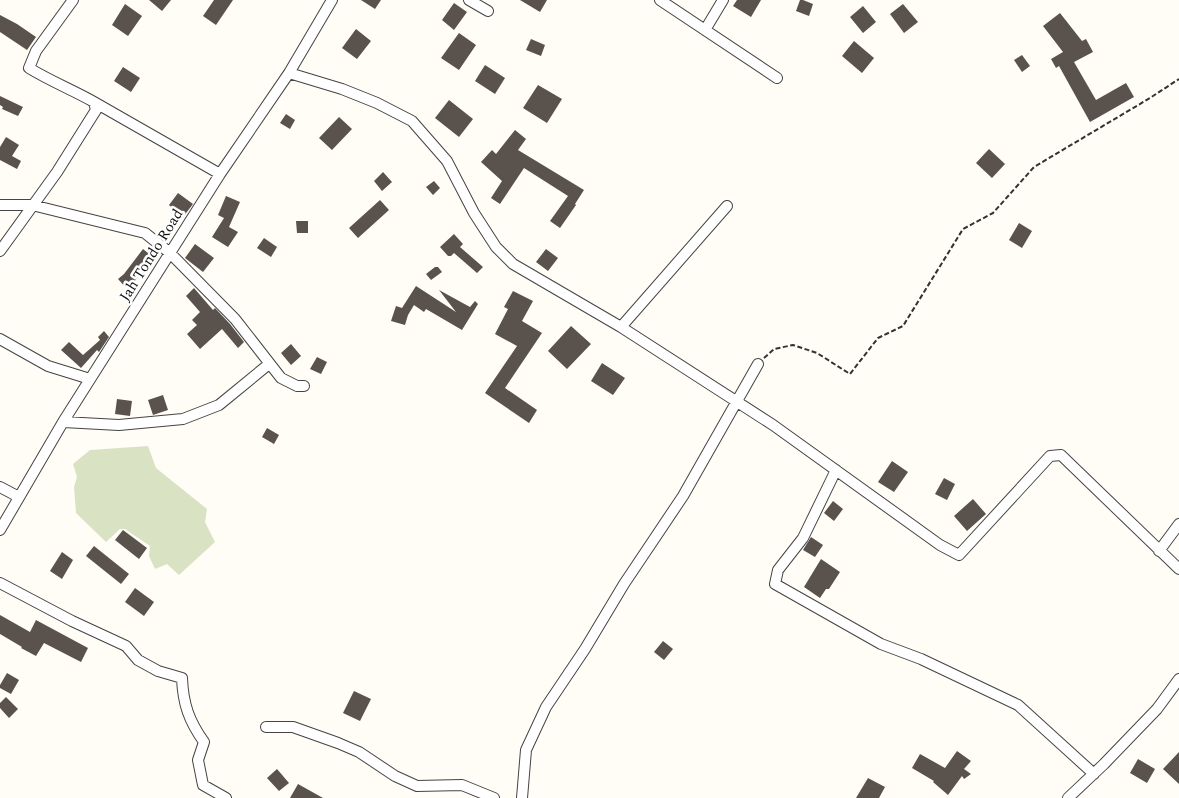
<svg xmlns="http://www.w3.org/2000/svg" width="1179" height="798" viewBox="0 0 1179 798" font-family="Spectral,serif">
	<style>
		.cemetery { fill: #d9e3c4 }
		.building { fill: #5a524d }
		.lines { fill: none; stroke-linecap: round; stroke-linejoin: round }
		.minor-casing { stroke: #444; stroke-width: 12 }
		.path { stroke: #333; stroke-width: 2; stroke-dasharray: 5 2.5; stroke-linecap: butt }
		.minor { stroke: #fff; stroke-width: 10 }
		.labels { text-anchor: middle; stroke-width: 5; stroke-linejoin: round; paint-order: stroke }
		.street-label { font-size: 15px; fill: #111; stroke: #fff }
	</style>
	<rect width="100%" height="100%" fill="#fffdf5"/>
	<path class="cemetery" d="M148 446 156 468 207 509 205 522 215 542 179 575 167 564 155 569 149 556 150 546 125 529H120L106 542 76 513 74 487 77 477 73 464 90 450Z"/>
	<path class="building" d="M149 0H171L162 11Z
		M214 0H233L216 25 203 16Z
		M361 0H381L375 9Z
		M520 0H547L540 12Z
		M737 0H761L751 17 733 6Z
		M800 0H803L813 4 809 16 796 11Z
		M454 3 467 12 454 30 442 20Z
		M125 4 142 16 128 36 112 25Z
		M903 4 918 22 904 33 890 14Z
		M863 6 876 22 863 33 850 17Z
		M1060 13 1082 41 1086 39 1093 52 1074 62 1096 100 1126 83 1134 97 1090 122 1059 66 1056 68 1051 59 1063 52 1043 26Z
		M0 15 17 24 36 37 27 50 0 32Z
		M356 29 371 41 357 59 342 48Z
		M459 33 476 45 459 70 441 58Z
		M531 39 545 45 541 56 526 50Z
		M854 41 874 58 862 73 842 56Z
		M1022 55 1030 66 1022 72 1014 60Z
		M485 65 505 78 495 94 475 81Z
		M123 67 140 78 131 92 114 81Z
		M538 85 562 99 547 123 523 108Z
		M0 96 23 107 18 116 2 109 3 107 0 105Z
		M449 100 473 119 459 137 435 118Z
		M286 114 295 120 290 129 280 123Z
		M339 117 352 129 332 150 319 138Z
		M515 130 526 139 518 150 584 190 575 204 576 205 560 228 550 221 568 196 524 168 500 204 491 198 502 181 481 162 492 150 496 154Z
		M6 137 19 145 12 156 21 161 17 169 0 160V147Z
		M989 149 1005 164 992 178 976 163Z
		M383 172 392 182 382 191 374 181Z
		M434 181 440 188 433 195 426 187Z
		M178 193 193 204 183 217 169 205Z
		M226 196 240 202 229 227 238 232 228 247 212 237 224 218 218 215Z
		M380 200 389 210 358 238 349 228Z
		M296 221H308V233H297Z
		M1019 223 1032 231 1022 248 1009 240Z
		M454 234 463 244 460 247 483 267 477 273 454 253 451 256H448L440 247Z
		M264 238 277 247 271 257 257 248Z
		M195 244 214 258 203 272 185 258Z
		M143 249 153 257 134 282 127 289 118 279 124 274Z
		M546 249 558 258 548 271 536 262Z
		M435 267H438L442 272 431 280 426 274Z
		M416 286 456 312 439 290 470 307 475 301 478 304 462 330 426 309 424 312 414 305 408 315 405 325 391 321 396 306 402 308Z
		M194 288 213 310 215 308 230 324 244 342 238 348 222 329 200 349 187 334 197 325 192 320 200 312 186 296Z
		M513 291 533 301 522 321 542 333 505 388 537 410 529 423 485 393 517 346 495 334 508 309 504 307Z
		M571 326 591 344 567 369 548 351Z
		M104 331 109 337 99 352 97 350 81 368 61 350 69 342 83 355 100 340 98 337Z
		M291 344 301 356 291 365 281 353Z
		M317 357 327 362 321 374 310 369Z
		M602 363 625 378 613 395 591 381Z
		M163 395 168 410 153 415 148 400Z
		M117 399 132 401 130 416 115 414Z
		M267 428 279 435 274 444 262 437Z
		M892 461 908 472 894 492 878 482Z
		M944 478 955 484 947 500 935 494Z
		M973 499 986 514 967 531 954 516Z
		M833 501 843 509 834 521 824 513Z
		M123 530 147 548 139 559 115 540Z
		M811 537 823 545 815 557 803 550Z
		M94 546 129 574 121 584 86 556Z
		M62 552 73 560 62 579 50 571Z
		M821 559 840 572 829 589H826L820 598 804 587Z
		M135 588 154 602 144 616 125 602Z
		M0 615 30 632 36 620 88 648 81 662 44 643 36 656 21 648 22 647 0 634Z
		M663 641 673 649 664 660 654 652Z
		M7 673 19 680 11 694 0 688V685Z
		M354 691 371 699 360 721 343 713Z
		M6 697 18 709 9 718 0 708V703Z
		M957 751 971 761 964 769 971 774 964 779 962 776 948 795 933 782 934 781 912 768 920 754 945 768Z
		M1179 752V784L1163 769Z
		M1138 759 1155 769 1147 783 1130 773Z
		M277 769 289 783 279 791 267 778Z
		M868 778 885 787 879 798H856Z
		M298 784 323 798H290Z"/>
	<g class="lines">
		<g class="minor-casing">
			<path id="minor" d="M469 0 488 11
				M660 0 777 78
				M705 30 723 0
				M289 73 342 89 377 103 412 121 447 161 474 213 496 247 513 264 621 327 773 425 940 545 959 555 1050 456 1061 455 1179 569
				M94 102 220 174
				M0 205H32L145 233 170 253 235 319 281 378 297 386H304
				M0 251 57 172 96 110 94 102C73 90 50 81 29 68L36 51 73 0
				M621 327 727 206
				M0 339 48 366 90 379
				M63 422 119 425 183 419 219 405 269 364
				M836 470 803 538 778 570 775 584 881 644 921 659 1018 705 1094 774
				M0 487 19 497
				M0 530 63 422 220 174 289 73 332 0
				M1159 551 1179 524
				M0 583 72 621 126 646 138 660 158 671 182 678C183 704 189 721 204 742L198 760 203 785 226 798
				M266 727H293L338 743 359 752 395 776 417 786 462 785 494 798
				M522 798 526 750 546 707 585 649 624 584 683 496 758 364
				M1068 798 1104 764 1157 709 1179 679"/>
		</g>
		<path class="path" d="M764 358 774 349 793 345 817 353 850 374 878 338 903 326 963 229 993 213 1034 167 1150 98 1179 79"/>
		<use href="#minor" class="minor"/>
	</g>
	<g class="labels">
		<g class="street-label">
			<text transform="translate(151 255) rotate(-58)" y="5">Jah Tondo Road</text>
		</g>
	</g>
</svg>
